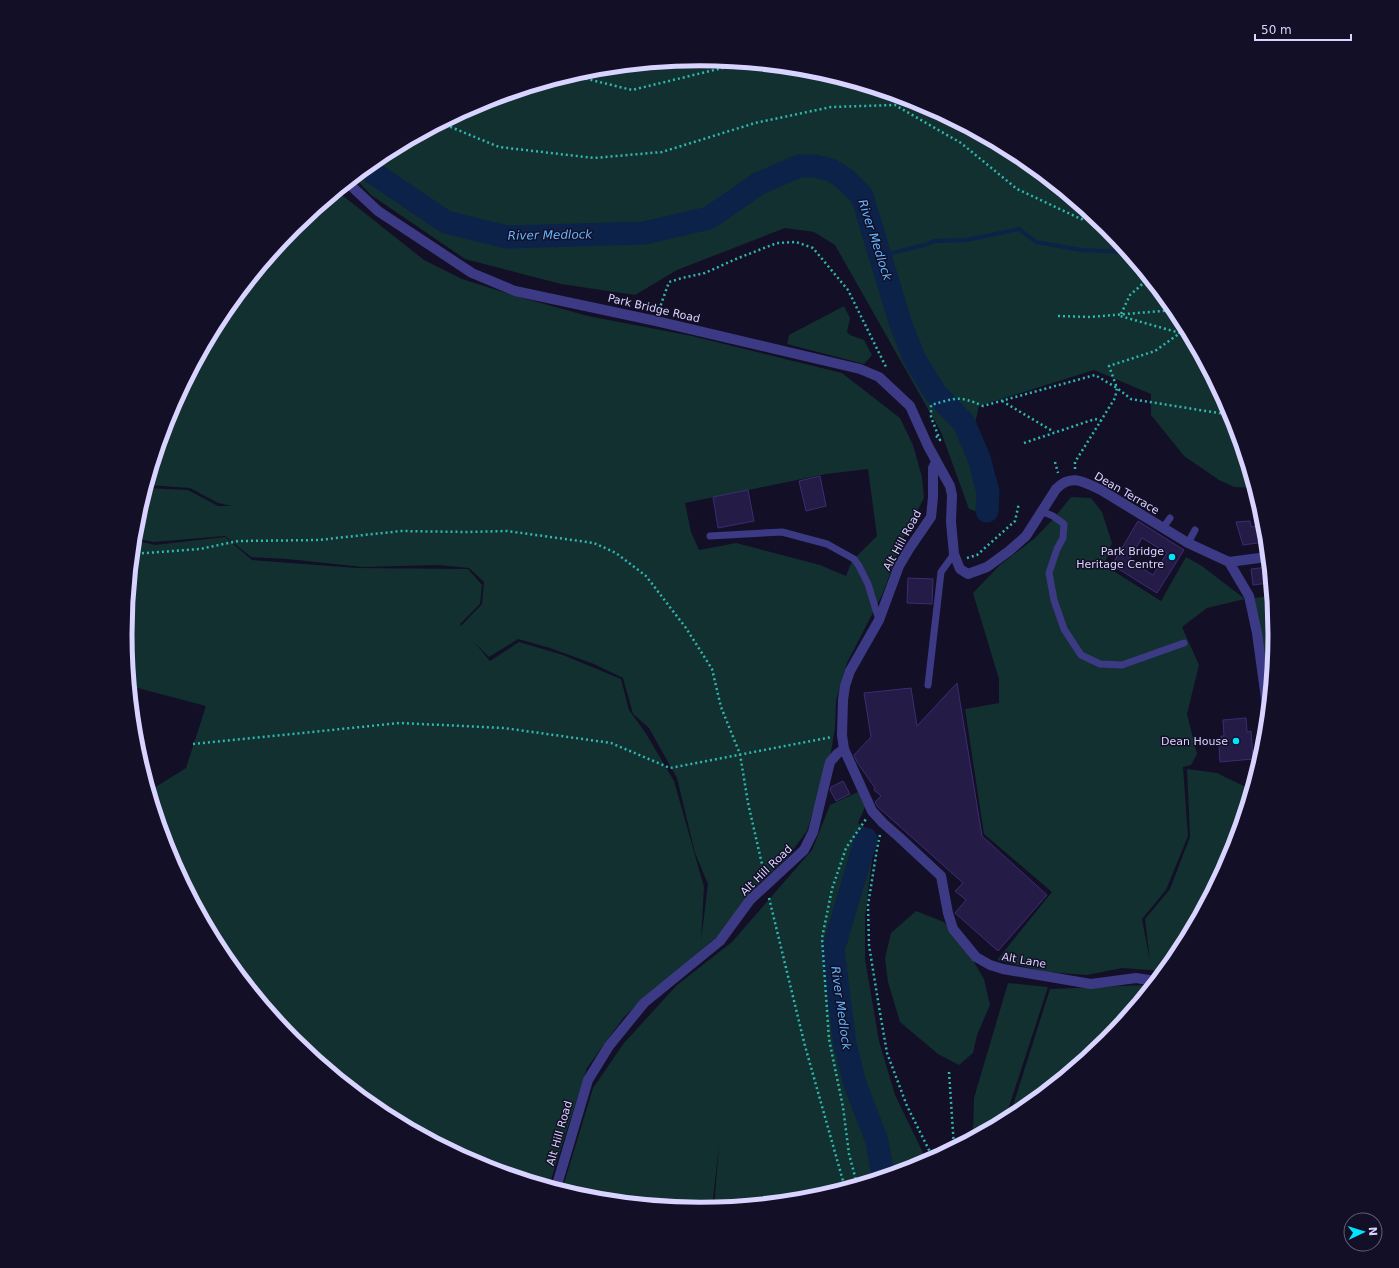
<svg xmlns="http://www.w3.org/2000/svg" width="1399" height="1268" viewBox="0 0 1399 1268" font-family="'DejaVu Sans',sans-serif">
	<style>
		.green { fill: #12302f; fill-rule: evenodd }
		.lines { fill: none; stroke-linecap: round; stroke-linejoin: round }
		.stream { stroke: #0c2248; stroke-width: 4 }
		.river { stroke: #0c2248; stroke-width: 23 }
		.building { fill: #241b47; stroke: #3b2d73; fill-rule: evenodd }
		.path { stroke: #2fb8b0; stroke-width: 2.5; stroke-dasharray: 2 3; stroke-linecap: butt }
		.service { stroke: #3d3a85; stroke-width: 7 }
		.minor { stroke: #3d3a85; stroke-width: 10 }
		.poi-dot { fill: #00e5ff; stroke: #130f26; stroke-width: 1.5 }
		.labels { text-anchor: middle; stroke-width: 3; stroke-linejoin: round; paint-order: stroke }
		.street-label { font-size: 11px; fill: #d9d4ff; stroke: #130f26 }
		.poi-label { font-size: 11px; fill: #d9d4ff; stroke: #130f26; text-anchor: end }
		.water-label { font-size: 12px; font-style: italic; fill: #62b6ff; stroke: #130f26 }
		.rim { fill: none; stroke: #d9d4ff; stroke-width: 5 }
	</style>
	<rect width="100%" height="100%" fill="#130f26"/>
	<path class="green" d="M700 59 812 70 920 103 1019 156 1106 228 1178 315 1231 414 1253 488 1234 487 1219 480 1184 456 1151 415V394L1094 370 979 406 970 445 994 517 969 509 941 432 835 245 814 232 785 228 677 270 635 295 561 284 465 259 371 195 354 177 380 156 480 103 588 70Z
		M337 191 424 260 462 279 512 295 588 316 692 336 842 373 900 418 913 445 922 477 924 498 903 539 882 595 847 663 836 701 835 728 831 752 807 831 787 858 756 887 719 935 649 994 624 1017 587 1068 549 1186 479 1165 380 1112 293 1040 221 953 168 854 149 791 186 768 206 706 130 686 125 634 134 540 155 545 225 537 252 560 357 568 468 569 482 585 480 604 460 624 461 626 482 604 484 582 469 568 437 565 363 567 287 559 251 557 225 536 153 542 134 538 136 522 146 488 188 490 218 506H232L218 503 190 488 147 485 168 414 222 314 293 227ZM868 469 877 536 852 561 846 576 820 565 736 543 699 550 691 532 685 503 826 474ZM518 639 550 648 594 664 623 678 633 714 649 728 677 778 695 853 708 884 701 941 704 887 674 781 645 732 629 710 621 679 563 655 519 642 490 661 474 642 489 657Z
		M844 306 850 318 847 332 850 335 864 340 872 355 864 364 787 344 789 335Z
		M1071 497 1091 498 1102 512 1112 543 1104 565 1161 601 1186 557 1202 566 1245 599 1207 608 1182 627 1199 665 1187 714 1197 754 1191 765 1183 767 1188 836 1166 890 1142 919 1150 961 1145 919 1170 889 1190 837 1187 769 1217 773 1250 789 1231 854 1177 954 1163 971 1122 968 1087 975 1046 972 997 960 1052 892 984 834 965 709 999 703V679L973 593 1000 565 1035 538 1054 518Z
		M1271 596 1274 634 1269 689 1259 619 1254 598Z
		M858 792 865 807 858 823 875 834 865 917V959L879 1041 895 1095 927 1161 919 1165 811 1198 714 1208 719 1145 712 1208 699 1209 587 1198 562 1190 593 1088 624 1043 677 985 732 942 812 850 830 805Z
		M916 911 944 922 971 957 984 979 990 1005 977 1035 973 1053 959 1065 938 1054 900 1022 888 982 885 958 891 933Z
		M1008 983 1048 987 1005 1119 973 1137 974 1098Z
		M1146 985 1151 986 1106 1041 1019 1112 1009 1118 1050 989Z"/>
	<g class="lines">
		<path class="stream" d="M880 256 928 244 934 241 967 240 1019 229 1036 242 1081 250 1127 252"/>
		<path class="river" d="M366 168 446 222 507 237 644 233 709 218 758 184 799 166H815L831 170 844 178 862 196 901 325 915 360 936 394 964 423 979 458 988 492 987 511
			M866 839 833 950 845 1044 855 1084 877 1141 883 1176"/>
	</g>
	<path class="building" d="M820 476 826 506 806 511 799 481Z
		M748 490 754 521 718 528 713 497Z
		M1138 521 1184 550 1157 593 1112 565ZM1142 538 1167 553 1153 575 1129 560Z
		M1250 521 1251 527 1264 525 1265 542 1243 545 1236 522Z
		M1268 567 1269 583 1253 585 1251 569Z
		M908 578 933 579 932 604 907 603Z
		M957 683 982 836 1047 895 998 951 955 913 966 900 955 891 963 883 878 807 875 802 881 796 874 790 875 788 857 762 854 755 871 737 864 693 911 688 917 726Z
		M1246 718 1247 732 1251 731 1253 759 1220 762 1219 746 1221 745V736H1224L1223 720Z
		M843 781 850 794 836 801 830 790 831 787Z"/>
	<g class="lines">
		<path class="path" d="M571 75 632 90 743 63
			M441 123 499 147 594 158 662 152 755 123 831 107 895 105 961 143 1017 189 1081 219H1096
			M659 310 669 282 682 278 705 273 736 259 777 243 796 242 813 248 848 290 887 369
			M1058 316 1090 317 1174 310
			M1002 401 1054 432
			M936 436 940 440 931 417V405C956 398 958 395 983 406L1095 375 1117 388 1131 399 1231 415
			M1024 443 1095 419 1102 421
			M1055 462 1058 473
			M1075 469V462L1115 398 1117 388 1109 366 1155 351 1180 333 1120 316 1130 295 1148 279
			M132 554 200 549 238 541 318 540 401 531 466 532 507 531 594 543 616 553 646 576 686 628 712 669 721 707 740 754 748 803 764 873
			M967 558 977 555 1015 521 1019 503
			M193 744 400 723 504 728 611 743 670 768 832 737
			M880 835 877 849 868 905 869 945 879 1007 887 1053 907 1106 933 1158
			M769 898 805 1046 845 1188
			M949 1072 954 1147
			M857 1184 849 1154 843 1107 829 1039 822 938 832 889 846 848 866 819"/>
		<path class="service" d="M1041 511 1053 516 1064 524 1063 538 1057 549 1049 573 1054 600 1064 629 1081 655 1100 664 1122 665 1184 643
			M1163 528 1170 518
			M710 536 782 532 827 544 854 559 859 566 868 584 879 620
			M1188 543 1195 530
			M928 685 941 572 954 554"/>
		<path class="minor" d="M348 183 378 211 472 273 515 291 656 321 860 369 879 377 910 406 928 446 950 486 952 495 951 522 954 554 960 569 968 574 987 567 1009 551 1026 536 1056 489C1071 473 1084 482 1101 490L1188 543 1229 562 1249 596 1257 633 1267 706
			M936 462 933 468V497L931 517 909 549 899 566 879 620 850 671 845 686 843 700 842 735 844 749 872 811 883 823 899 837 941 876 948 913 953 929 976 957 990 965 1003 969 1091 984 1136 978 1155 981
			M1229 562 1267 557
			M556 1188 588 1080 609 1046 644 1003 720 941 750 900 804 850 813 832 830 762 837 754 844 749"/>
	</g>
	<g class="poi-dot">
		<circle cx="1172" cy="557" r="4"/>
		<circle cx="1236" cy="741" r="4"/>
	</g>
	<g class="labels">
		<g class="street-label">
			<text transform="translate(654 308) rotate(13)" y="4">Park Bridge Road</text>
			<text transform="translate(1127 493) rotate(30)" y="4">Dean Terrace</text>
			<text transform="translate(902 540) rotate(-61)" y="4">Alt Hill Road</text>
			<text transform="translate(766 870) rotate(-44)" y="4">Alt Hill Road</text>
			<text transform="translate(1024 960) rotate(10)" y="4">Alt Lane</text>
			<text transform="translate(559 1133) rotate(-74)" y="4">Alt Hill Road</text>
		</g>
		<g class="poi-label">
			<text x="1164" y="555">Park Bridge<tspan x="1164" dy="13">Heritage Centre</tspan></text>
			<text x="1228" y="745">Dean House</text>
		</g>
		<g class="water-label">
			<text transform="translate(550 235) rotate(-1)" y="4">River Medlock</text>
			<text transform="translate(875 240) rotate(72)" y="4">River Medlock</text>
			<text transform="translate(841 1008) rotate(82)" y="4">River Medlock</text>
		</g>
	</g>
	<path d="M0 0H1399V1268H0ZM132 634a568 568 0 1 1 1136 0a568 568 0 1 1-1136 0Z" fill="#130f26" fill-rule="evenodd"/>
	<path class="rim" d="M132 634a568 568 0 1 1 1136 0a568 568 0 1 1-1136 0Z"/>
	<g transform="translate(1363 1232) rotate(86)"><circle r="19" fill="#130f26" stroke="#625e7d"/>
	<path d="M0-3L7 15L0 10L-7 15Z" fill="#00e5ff"/>
	<text y="-6" font-size="11" font-weight="bold" text-anchor="middle" fill="#d9d4ff">N</text>
	</g>
	<path d="M1255 34v6h96v-6" fill="none" stroke="#d9d4ff" stroke-width="2"/>
	<text x="1261" y="34" font-size="12" fill="#d9d4ff" stroke="#130f26" stroke-width="3" paint-order="stroke">50 m</text>
</svg>
